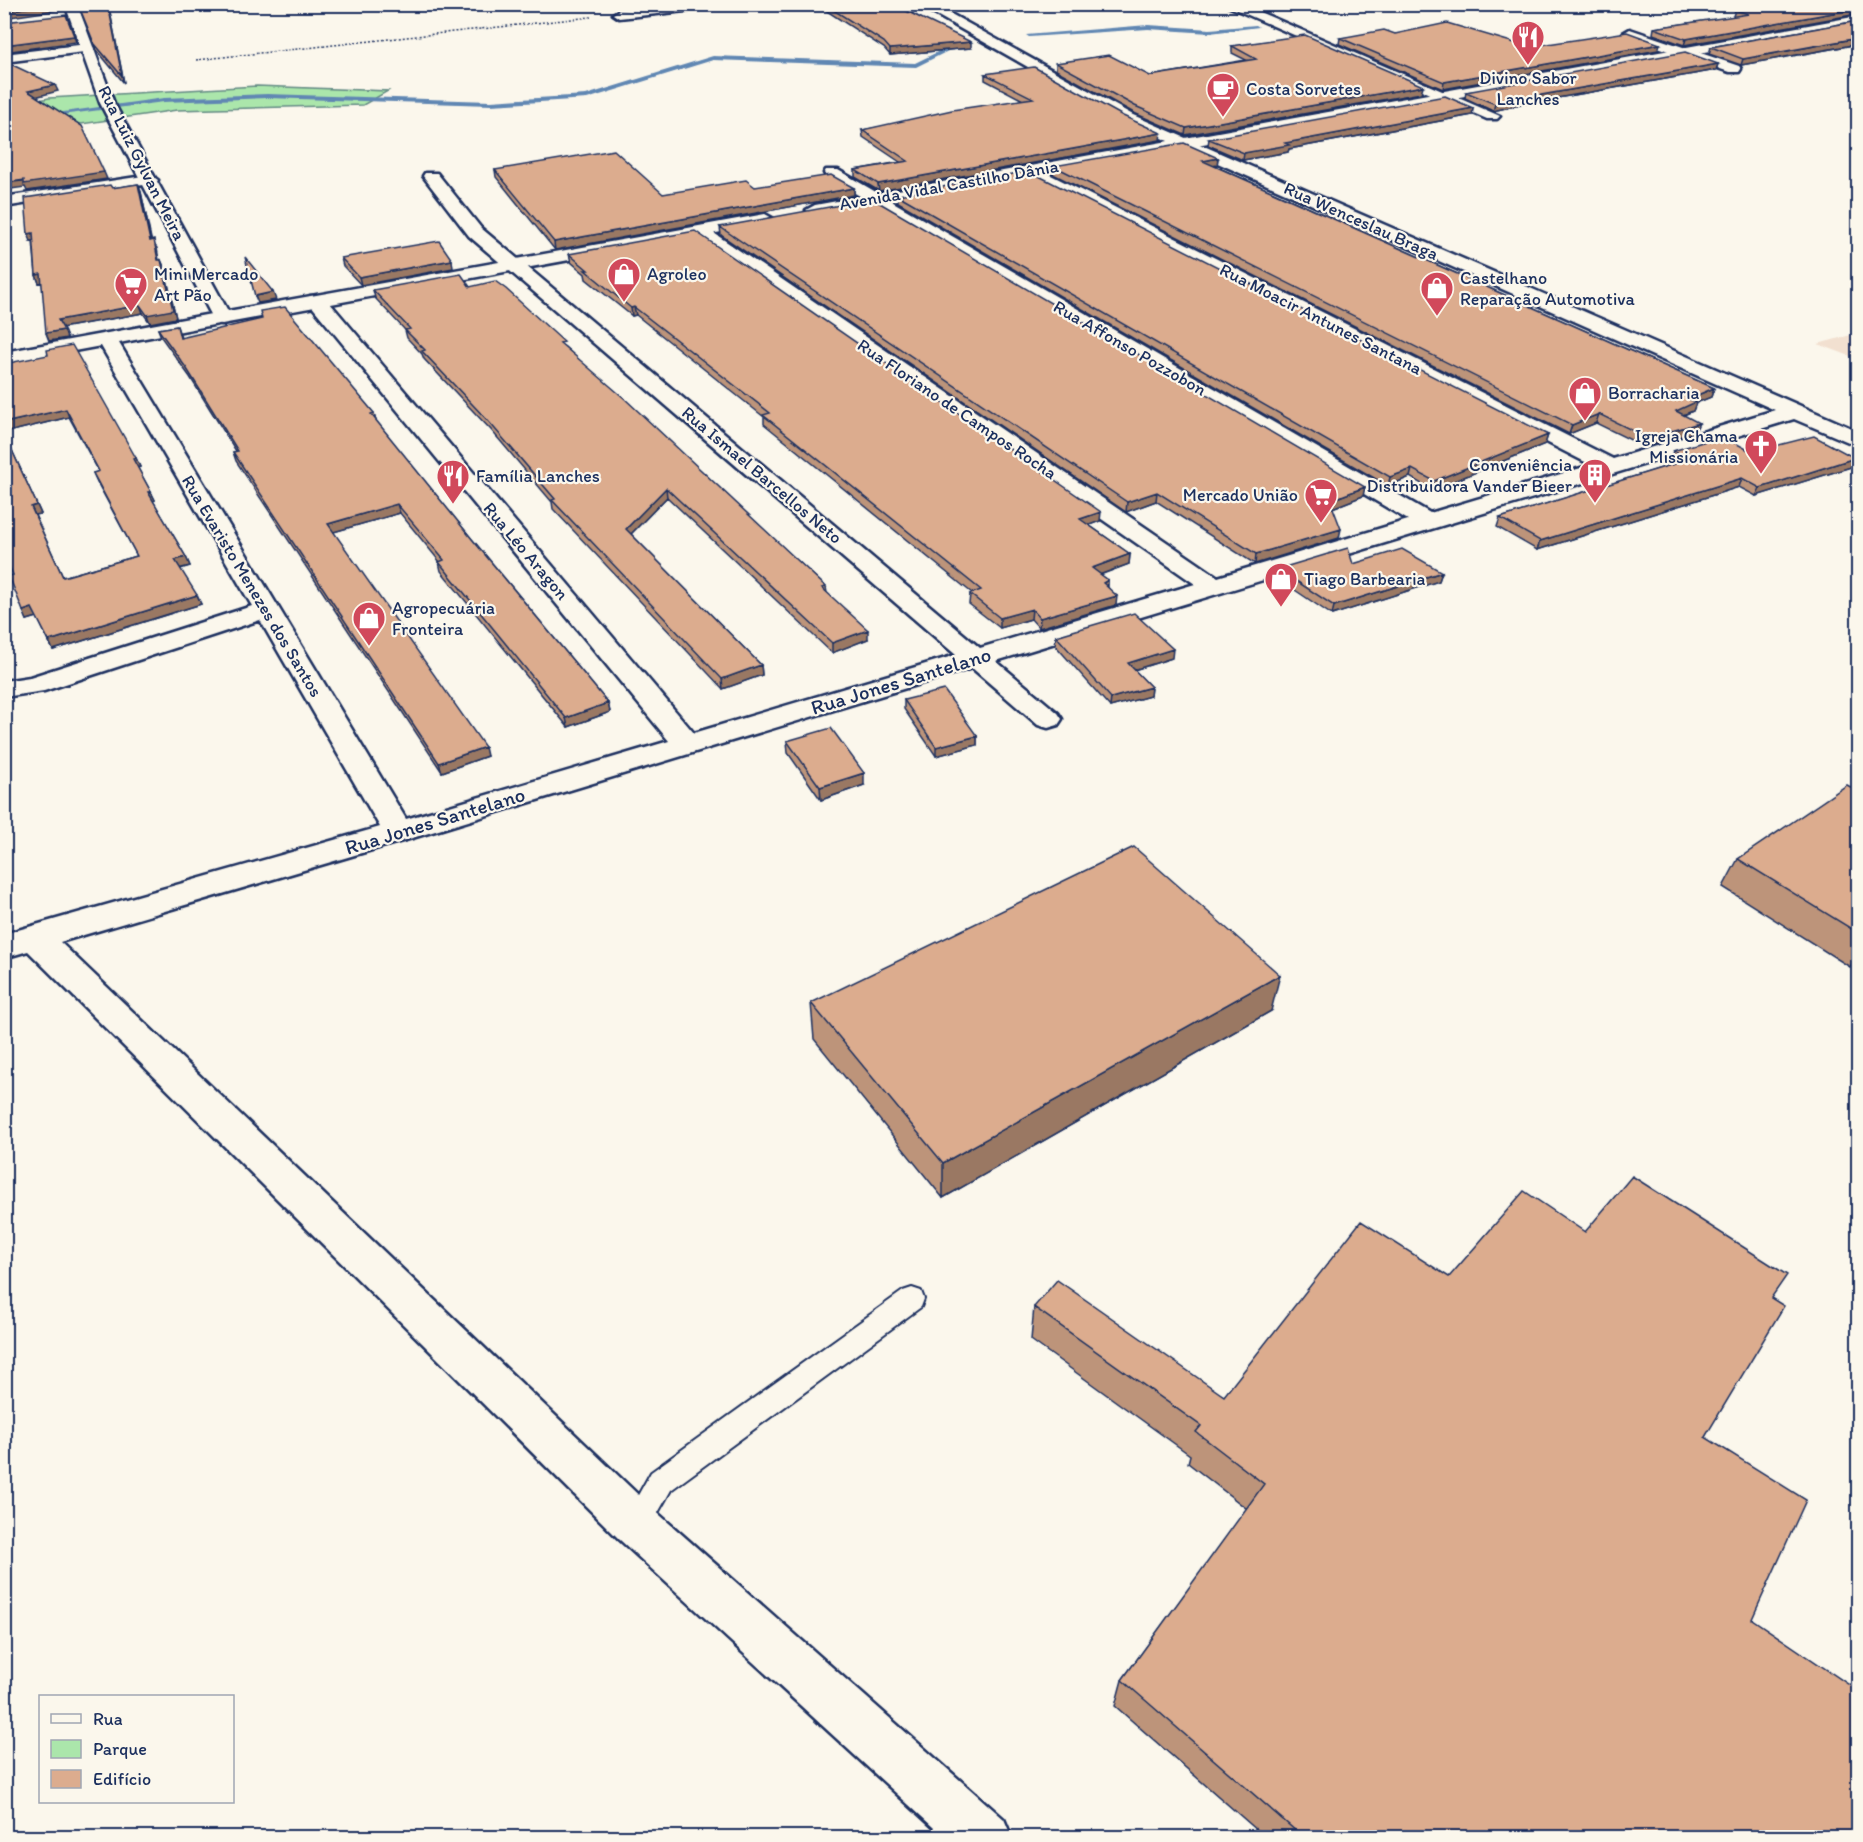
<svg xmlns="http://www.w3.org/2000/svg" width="1863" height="1842" viewBox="0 0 1863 1842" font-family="Itim,sans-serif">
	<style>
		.built { fill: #f2e0d0 }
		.green { fill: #abe6ab; stroke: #638a84; stroke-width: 1.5 }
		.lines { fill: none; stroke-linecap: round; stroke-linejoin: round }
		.stream { fill: #6187b3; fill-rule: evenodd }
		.service-casing { stroke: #1b2f5e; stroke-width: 4 }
		.minor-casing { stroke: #1b2f5e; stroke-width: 5 }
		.tertiary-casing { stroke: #1b2f5e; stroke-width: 5 }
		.path { stroke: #1b2f5e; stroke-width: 1.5; stroke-dasharray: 2 2; stroke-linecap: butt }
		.service { fill: #fbf7ec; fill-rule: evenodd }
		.minor { fill: #fbf7ec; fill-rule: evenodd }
		.tertiary { fill: #fbf7ec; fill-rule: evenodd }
		.wall { fill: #bd947a; stroke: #1b2f5e; stroke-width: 1.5 }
		.shaded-wall { fill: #9a7863; stroke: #1b2f5e; stroke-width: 1.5 }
		.building { fill: #dcac8e; stroke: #1b2f5e; stroke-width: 1.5 }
		.labels { text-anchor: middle; stroke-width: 4.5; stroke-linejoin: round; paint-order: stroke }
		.far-poi-label { font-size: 18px; fill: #1b2f5e; stroke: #fbf7ec; text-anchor: start }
		.far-street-label { font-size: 18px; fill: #1b2f5e; stroke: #fbf7ec }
		.street-label { font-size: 21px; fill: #1b2f5e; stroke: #fbf7ec }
	</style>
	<rect width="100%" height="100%" fill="#fbf7ec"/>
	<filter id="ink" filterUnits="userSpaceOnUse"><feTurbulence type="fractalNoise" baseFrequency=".0167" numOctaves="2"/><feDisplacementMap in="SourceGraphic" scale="12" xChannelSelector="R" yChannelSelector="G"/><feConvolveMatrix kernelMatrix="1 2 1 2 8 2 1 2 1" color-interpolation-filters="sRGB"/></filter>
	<g filter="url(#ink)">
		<path class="built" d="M1858 333V359L1818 344Z"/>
		<path class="green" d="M257 86 388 91 363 105 177 110 40 130 5 107 49 98Z"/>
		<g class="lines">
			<path class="stream" d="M1297 4H1305L1289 11 1284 10Z
				M1148 25 1210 29 1256 25 1259 27 1210 33 1148 29 1029 37 1026 35Z
				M960 41 962 44 916 67 713 60 587 99 491 105 267 98 164 102 45 117 42 115 164 98 267 94 491 101 586 95 713 56 915 63Z"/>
			<g class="service-casing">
				<path id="service" d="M912 1288 921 1291 924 1299 921 1307 671 1490 646 1534 636 1538 626 1534 622 1524 651 1472 903 1291Z"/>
			</g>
			<g class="minor-casing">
				<path id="minor" d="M673 4H720L714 8 619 18 613 14 619 10Z
					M917 4H933L1133 115 1858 431V446L1794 419 996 661 1058 713 1062 719 1058 725 1048 728 1038 725 972 668 409 839 60 942 652 1508 1004 1819 1012 1838H945L620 1540 28 951 4 958V934L380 827 260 620 44 691 4 697V681L30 677 252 606 101 346 4 364V352L222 312 229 314 232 318 229 322 119 343 406 819 669 741 310 304 307 300 310 296H324L694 733 956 655 469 236 423 176 425 173H437L481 228 980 648 1195 584 693 235 690 231 693 227H705L1218 577 1408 520 826 176 824 173 826 170H838L1430 513 1591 465 1025 174 1023 171 1025 168H1037L1613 459 1775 410 1123 121Z
					M1223 4H1241L1500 116 1497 119H1487Z
					M1630 29 1739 66 1741 69 1739 72H1729L1625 36 1623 33Z
					M87 44 94 48 92 51 4 62V54Z
					M150 175 158 180 156 183 4 207V197Z"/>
			</g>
			<g class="tertiary-casing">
				<path id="tertiary" d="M65 4H77L114 103 228 311 765 214 774 219 765 224 222 324 215 322 100 103Z
					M1858 16V24L815 215 806 210 815 205Z"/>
			</g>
			<path class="path" d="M196 60 591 17"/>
			<use href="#service" class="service"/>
			<use href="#minor" class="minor"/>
			<use href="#tertiary" class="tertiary"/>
		</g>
		<path class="wall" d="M78 4 109 7 124 83 96 49Z
			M816 4H924V10L910 12 971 48 890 55 884 48Z
			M1855 9 1852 15 1684 45 1653 34 1654 28 1734 17 1733 16 1735 10Z
			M1858 21V44L1741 65 1709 54 1711 47Z
			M1395 34 1528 47 1658 50 1443 89 1339 44 1340 38Z
			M1232 46 1421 93 1185 135 1134 113 1056 70V63L1150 76 1246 60 1232 53Z
			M1718 64 1716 70 1523 104 1493 111 1465 98 1466 92Z
			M985 74 1160 140 879 191 855 177V170L900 162 863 137 862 130 1023 100 985 80Z
			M1473 108 1472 115 1289 149 1288 152 1243 160 1208 145 1209 139Z
			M1218 158 1217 165 1215 166 1714 388 1711 397 1696 403 1693 411 1684 415 1695 432 1645 447 1596 423 1569 434 1053 174 1054 166Z
			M495 170 663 194 755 187 854 188V195L555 250 496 177Z
			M138 184 141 192 151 241 157 248 159 260H161L164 267 176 318 150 323 143 313 62 328 67 338 49 341 42 282 39 283 36 275 33 241H31L112 188Z
			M898 195 1548 435 1545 444 1432 490 1410 477 1388 486 898 202Z
			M720 227 1363 496 1332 508 1339 538 1255 564 1156 501 1126 512 721 235Z
			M569 254 1100 521 1089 525 1130 554 1129 564 1100 575 1108 580V587L1116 605 1039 628 1031 619 1000 628 969 604 970 594 972 593 764 424V417L636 315 632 316 586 279 585 274 571 262Z
			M341 258 453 268 361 285 343 266Z
			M470 287 565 347 826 587 827 593 868 639 832 653 667 497 631 534 761 665 762 675 723 689 553 509 552 502 491 430 424 359 422 354 407 338 405 330 375 298 373 290Z
			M177 326 181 338 374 413 376 421 472 539 608 703 610 712 568 727 441 571 439 562H440L400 513 333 532 487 756 442 772 236 461 233 452 236 451 190 377 161 337 158 329Z
			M4 364 136 458 140 467 138 468 151 492 155 500 153 501 186 557 190 566 180 569 201 604 53 650 37 617 27 620 13 575 4 433 41 514 35 515 63 577 137 556 97 482 93 473 99 472 69 417 4 433Z
			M1673 451 1752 452 1851 467 1756 496 1739 487 1537 550 1497 527 1500 518 1678 463 1670 459Z
			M1278 569 1442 572 1439 581 1332 615 1277 578Z
			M1056 636 1172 658 1134 670 1151 687 1150 696 1110 707 1055 645Z
			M904 700 977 736V745L936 756 904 709Z
			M787 741 864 785 821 800 788 753Z
			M1858 791V960L1850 967 1723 887 1738 859Z
			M811 1003 1271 1011 943 1198 814 1039Z
			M1585 1232 1771 1298 1705 1437 1752 1619 1858 1838H1266L1115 1706 1122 1680 1247 1509 1188 1463 1190 1455 1031 1340 1034 1307 1224 1396 1449 1277Z"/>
		<path class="shaded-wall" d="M52 4H64V9L4 18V11Z
			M108 4H119L109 7 124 83 122 76Z
			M945 4H973L945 8Z
			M924 5V10L900 13V8Z
			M1855 9 1852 15 1684 45 1686 39Z
			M74 36 76 42 4 52V45Z
			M1858 38V44L1741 65 1743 59Z
			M971 42V48L890 55V49Z
			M1660 44 1658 50 1443 89 1444 82Z
			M1718 64 1716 70 1523 104 1493 111 1495 104 1524 98Z
			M55 85 58 91 31 98 28 91Z
			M1423 86 1421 93 1185 135 1186 128Z
			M1473 108 1472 115 1289 149 1288 152 1243 160 1244 153 1285 143Z
			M1161 133 1160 140 879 191 878 184Z
			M1218 158 1217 165 1203 168V161Z
			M104 172 107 179 27 191 25 187 4 190V183Z
			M138 184 141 192 153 248 150 241Z
			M854 188V195L555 250 554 242Z
			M33 233 36 241H31L28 234Z
			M161 260 164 267 176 318 150 323 147 315Z
			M452 260 453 268 361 285 359 277Z
			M41 274 44 282 39 283 36 275Z
			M273 292 276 300 258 303 255 296Z
			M140 305 143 313 61 328 58 320Z
			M634 307 636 315 632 316 631 308Z
			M64 330 67 338 49 341 46 333Z
			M1714 388 1711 397 1696 403 1693 411 1672 419 1676 411 1688 399Z
			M66 409 69 417 4 433V423Z
			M1599 414 1596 423 1569 434 1572 425Z
			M1699 423 1695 432 1645 447 1648 438Z
			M4 433 41 514 35 515 31 507Z
			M1548 435 1545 444 1432 490 1434 481Z
			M136 458 140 467 136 468 133 459Z
			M1855 458 1851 467 1756 496 1760 488Z
			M1412 469 1410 477 1388 486 1390 477Z
			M1742 478 1739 487 1537 550 1540 541Z
			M1365 487 1363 496 1322 512 1323 503Z
			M666 488 667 497 627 538 626 529Z
			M148 492H151L155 500 152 501Z
			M1157 492 1156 501 1126 512 1127 502Z
			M397 504 400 513 330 533 328 524Z
			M1101 512 1100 521 1079 529 1080 519Z
			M1341 529 1339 538 1255 564 1256 554Z
			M1130 554 1129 564 1091 578 1092 568Z
			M186 557 190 566 178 569 175 560Z
			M1442 572 1439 581 1332 615 1334 606Z
			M1108 580 1107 590 1103 583Z
			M197 595 201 604 53 650 49 641Z
			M1117 596 1116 605 1039 628 1040 618Z
			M32 608 37 617 27 620 23 611Z
			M1032 609 1031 619 1000 628V618Z
			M868 630V639L832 653V643Z
			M1173 649 1172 658 1127 672 1128 663Z
			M761 665 762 675 723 689 722 679Z
			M1151 687 1150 696 1110 707 1111 698Z
			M608 703 610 712 568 727 566 718Z
			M977 736V745L936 756V747Z
			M485 747 487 756 442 772 439 763Z
			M864 773V785L821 800 820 787Z
			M1858 954V960L1850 967Z
			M1280 975 1271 1011 943 1198V1163Z"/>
		<path class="building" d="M4 4H52L4 11Z
			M78 4H108L122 76 94 43Z
			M824 4H924L900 8 971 42 890 49 884 42Z
			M1768 4H1840L1855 9 1686 39 1654 28 1749 14 1735 10Z
			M66 15 74 36 4 45V22Z
			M1858 21V38L1743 59 1711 47Z
			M1447 23 1528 47 1627 32 1660 44 1444 82 1340 38 1384 30 1395 34Z
			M1305 35 1423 86 1186 128 1135 106 1056 63 1109 55 1150 76 1256 59 1232 46Z
			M1685 52 1718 64 1524 98 1495 104 1466 92Z
			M4 61 55 85 28 91 82 126 104 172 24 184V180L4 183Z
			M1034 67 1123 116 1161 133 878 184 855 170 908 161 862 130 952 110 1033 98 985 74Z
			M1445 96 1473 108 1285 143 1289 145 1244 153 1209 139Z
			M1184 143 1218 158 1203 161 1714 388 1688 399 1696 402 1676 411 1699 423 1648 438 1599 414 1572 425 1054 166Z
			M614 150 663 194 746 180 755 187 831 175 854 188 554 242 495 170Z
			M1029 171 1548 435 1434 481 1412 469 1390 477 898 195Z
			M138 184 150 241 154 240 158 260H161L173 310 147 315 140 305 58 320 64 330 46 333 41 274 36 275 33 233 28 234 25 198 110 185 112 188Z
			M873 199 1365 487 1323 503 1333 508 1341 529 1256 554 1157 492 1127 502 720 227Z
			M695 231 1101 512 1080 519 1130 554 1092 568 1108 580 1103 583 1117 596 1040 618 1032 609 1000 618 970 594 981 590 763 415 770 413 634 307 631 308 585 270H588L569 254Z
			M439 241 452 260 359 277 341 258Z
			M245 257 273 292 255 296Z
			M461 274 470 287 495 281 506 289 564 342 560 343 624 398 826 587 822 588 868 630 832 643 666 488 626 529 761 665 722 679 552 500 555 499 489 422 422 351 425 350 405 330 410 329 373 290Z
			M285 307 374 413 371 414 472 539 608 703 566 718 439 562 444 560 397 504 328 524 485 747 439 763 233 452 238 451 187 369 158 329 177 326 180 338 262 319 260 311Z
			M72 345 136 458 133 459 151 492H148L186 557 175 560 197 595 49 641 32 608 23 611 9 576 13 575 4 554V433L37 505 31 507 63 577 137 556 93 473 99 471 66 409 4 423V364L48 355 47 350Z
			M1722 436 1752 452 1814 436 1855 458 1760 488 1742 478 1540 541 1500 518 1690 459 1673 451Z
			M1348 548 1353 564 1402 549 1442 572 1334 606 1278 569Z
			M1134 613 1173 649 1128 663 1151 687 1111 698 1056 636Z
			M944 690 977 736 936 747 904 700Z
			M831 728 864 773 820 787 787 741Z
			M1847 785 1858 791V933L1738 859Z
			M1134 847 1280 975 943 1163 811 1003Z
			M1632 1176 1787 1275 1771 1298 1784 1306 1705 1437 1806 1500 1752 1619 1858 1691V1838H1304L1122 1680 1264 1484 1196 1432 1201 1426 1034 1307 1057 1280 1224 1396 1361 1221 1449 1277 1524 1191 1585 1232Z"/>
	</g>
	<defs>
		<g id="restaurant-pin" transform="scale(1.725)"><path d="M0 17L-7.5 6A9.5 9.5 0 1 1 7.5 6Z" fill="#d1495b" stroke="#fbf7ec"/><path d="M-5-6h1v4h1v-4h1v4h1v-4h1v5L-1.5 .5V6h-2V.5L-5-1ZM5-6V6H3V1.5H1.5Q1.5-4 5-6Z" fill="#fff"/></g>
		<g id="cafe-pin" transform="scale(1.725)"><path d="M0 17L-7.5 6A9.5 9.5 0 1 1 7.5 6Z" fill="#d1495b" stroke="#fbf7ec"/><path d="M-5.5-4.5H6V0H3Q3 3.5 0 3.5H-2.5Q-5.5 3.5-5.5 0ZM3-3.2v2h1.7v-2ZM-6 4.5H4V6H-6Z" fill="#fff"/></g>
		<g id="shop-pin" transform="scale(1.725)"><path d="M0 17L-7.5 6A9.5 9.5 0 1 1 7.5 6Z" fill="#d1495b" stroke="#fbf7ec"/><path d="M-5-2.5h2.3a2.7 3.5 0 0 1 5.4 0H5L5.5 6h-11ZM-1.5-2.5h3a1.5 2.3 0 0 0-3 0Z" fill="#fff"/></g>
		<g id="supermarket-pin" transform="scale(1.725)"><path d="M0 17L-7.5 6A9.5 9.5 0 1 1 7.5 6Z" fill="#d1495b" stroke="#fbf7ec"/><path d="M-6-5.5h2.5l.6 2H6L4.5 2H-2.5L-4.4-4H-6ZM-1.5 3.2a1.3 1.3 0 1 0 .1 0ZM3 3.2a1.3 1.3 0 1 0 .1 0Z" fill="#fff"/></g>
		<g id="church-pin" transform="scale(1.725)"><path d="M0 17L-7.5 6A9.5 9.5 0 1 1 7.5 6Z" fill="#d1495b" stroke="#fbf7ec"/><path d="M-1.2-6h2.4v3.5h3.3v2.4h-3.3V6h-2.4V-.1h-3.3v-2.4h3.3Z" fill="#fff"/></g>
		<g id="building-pin" transform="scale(1.725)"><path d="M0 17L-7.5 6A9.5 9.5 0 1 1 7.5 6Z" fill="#d1495b" stroke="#fbf7ec"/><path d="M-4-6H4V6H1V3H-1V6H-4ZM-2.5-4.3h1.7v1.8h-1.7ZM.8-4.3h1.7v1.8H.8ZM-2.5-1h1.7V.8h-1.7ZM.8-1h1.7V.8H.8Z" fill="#fff"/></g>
	</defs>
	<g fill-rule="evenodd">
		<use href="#restaurant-pin" x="1528" y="37"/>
		<use href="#cafe-pin" x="1223" y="89"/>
		<use href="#shop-pin" x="624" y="274"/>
		<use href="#supermarket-pin" x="131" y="284"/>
		<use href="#shop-pin" x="1437" y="288"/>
		<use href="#shop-pin" x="1585" y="393"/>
		<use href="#church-pin" x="1761" y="446"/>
		<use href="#building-pin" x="1595" y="475"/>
		<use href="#restaurant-pin" x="453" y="476"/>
		<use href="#supermarket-pin" x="1321" y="495"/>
		<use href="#shop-pin" x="1281" y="579"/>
		<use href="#shop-pin" x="369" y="618"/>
	</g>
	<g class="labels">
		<g class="far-poi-label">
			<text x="1528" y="84" text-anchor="middle">Divino Sabor<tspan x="1528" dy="21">Lanches</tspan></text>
			<text x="1246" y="95">Costa Sorvetes</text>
			<text x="154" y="280">Mini Mercado<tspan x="154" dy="21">Art Pão</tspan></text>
			<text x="647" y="280">Agroleo</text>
			<text x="1460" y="284">Castelhano<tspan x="1460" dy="21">Reparação Automotiva</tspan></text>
			<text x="1608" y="399">Borracharia</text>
			<text x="1738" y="442" text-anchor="end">Igreja Chama<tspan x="1738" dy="21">Missionária</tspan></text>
			<text x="1572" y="471" text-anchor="end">Conveniência<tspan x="1572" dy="21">Distribuidora Vander Bieer</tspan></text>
			<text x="476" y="482">Família Lanches</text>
			<text x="1298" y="501" text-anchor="end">Mercado União</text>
			<text x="1304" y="585">Tiago Barbearia</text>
			<text x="392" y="614">Agropecuária<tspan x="392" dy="21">Fronteira</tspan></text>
		</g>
		<g class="far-street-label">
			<text transform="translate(142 163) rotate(63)" y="6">Rua Luiz Gylvan Meira</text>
			<text transform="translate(949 185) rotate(-10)" y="6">Avenida Vidal Castilho Dânia</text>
			<text transform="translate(1361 221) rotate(24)" y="6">Rua Wenceslau Braga</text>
			<text transform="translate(1321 319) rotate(27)" y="6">Rua Moacir Antunes Santana</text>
			<text transform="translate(1130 348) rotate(30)" y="6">Rua Affonso Pozzobon</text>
			<text transform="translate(957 409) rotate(34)" y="6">Rua Floriano de Campos Rocha</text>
			<text transform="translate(762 475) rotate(40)" y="6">Rua Ismael Barcellos Neto</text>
			<text transform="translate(526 551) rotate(50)" y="6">Rua Léo Aragon</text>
			<text transform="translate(252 586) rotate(59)" y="6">Rua Evaristo Menezes dos Santos</text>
		</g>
		<g class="street-label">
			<text transform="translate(901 681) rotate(-17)" y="7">Rua Jones Santelano</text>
			<text transform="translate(435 821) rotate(-17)" y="7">Rua Jones Santelano</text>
		</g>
	</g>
	<rect width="1863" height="1842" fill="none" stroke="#fbf7ec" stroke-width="24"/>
	<rect x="12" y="12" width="1839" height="1818" fill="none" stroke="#1b2f5e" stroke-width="2" filter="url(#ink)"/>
	<rect x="39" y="1695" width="195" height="108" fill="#fbf7ec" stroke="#a1a7b3" stroke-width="1.5"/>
	<rect x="51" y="1714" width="30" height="9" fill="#fbf7ec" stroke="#a1a7b3" stroke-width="1.5"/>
	<text x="93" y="1725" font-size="18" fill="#1b2f5e">Rua</text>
	<rect x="51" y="1740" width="30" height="18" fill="#abe6ab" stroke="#a1a7b3" stroke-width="1.5"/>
	<text x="93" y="1755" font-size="18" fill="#1b2f5e">Parque</text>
	<rect x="51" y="1770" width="30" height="18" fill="#dcac8e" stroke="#a1a7b3" stroke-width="1.5"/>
	<text x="93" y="1785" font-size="18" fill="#1b2f5e">Edifício</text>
</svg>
